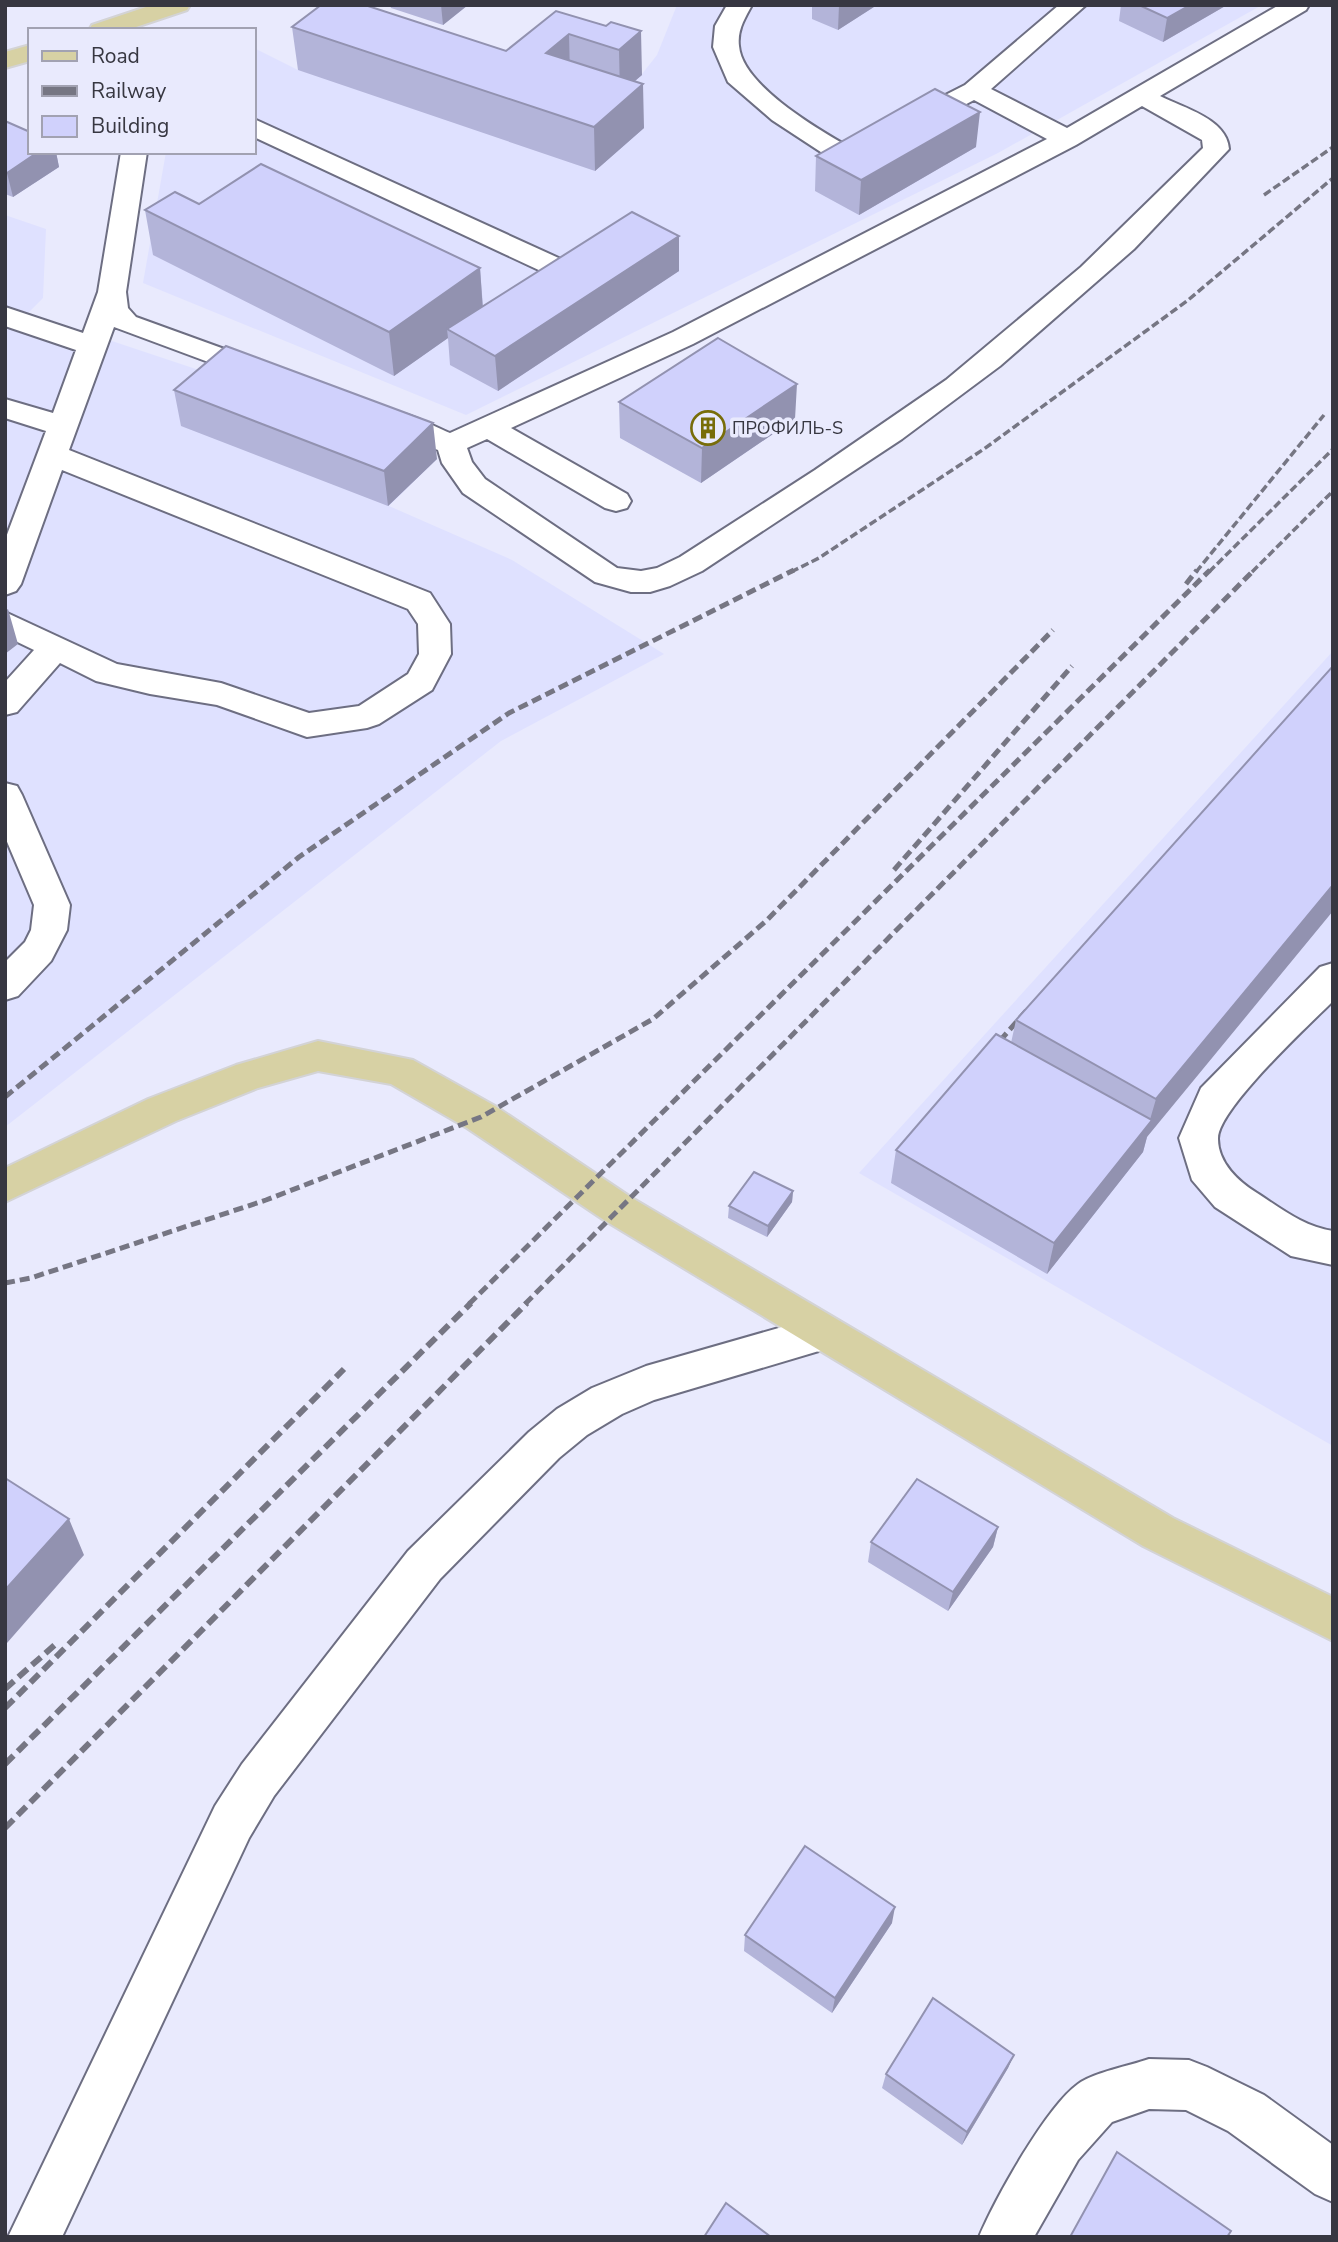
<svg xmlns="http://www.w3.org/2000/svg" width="1338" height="2242" viewBox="0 0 1338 2242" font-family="'Nunito Sans',sans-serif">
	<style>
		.built { fill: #dfe1ff }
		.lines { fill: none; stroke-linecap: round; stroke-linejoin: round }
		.minor-casing { stroke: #6d6e82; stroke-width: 4 }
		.major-casing { stroke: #d3d3d5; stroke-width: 4 }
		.minor { fill: #fff; fill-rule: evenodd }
		.major { fill: #d7d1a4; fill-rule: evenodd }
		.rail-far2 { stroke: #767683; stroke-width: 3.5; stroke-dasharray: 8 3.5; stroke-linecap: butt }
		.rail-far1 { stroke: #767683; stroke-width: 5; stroke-dasharray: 10 5; stroke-linecap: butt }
		.rail { stroke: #767683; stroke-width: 6; stroke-dasharray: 12 6; stroke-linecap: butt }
		.wall { fill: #b3b4d9 }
		.shaded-wall { fill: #9292b0 }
		.building { fill: #d0d1fc; stroke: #9292b0; stroke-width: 2 }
		.labels { text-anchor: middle; stroke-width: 7; stroke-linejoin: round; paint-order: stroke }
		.far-poi-label { font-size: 18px; fill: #373741; stroke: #e9eafd; text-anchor: start }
	</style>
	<rect width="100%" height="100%" fill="#e9eafd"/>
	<path class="built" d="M677 5H1262L998 153 466 415 143 283 166 152H254V48L298 70 612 65 642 74 657 55Z
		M5 215 46 229 43 298 28 313 232 381 437 459 389 506 512 560 664 654 501 741 5 1127Z
		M1333 651V1446L859 1173Z"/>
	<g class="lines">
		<g class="minor-casing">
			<path id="minor" d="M727 5H752C745 18 737 30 739 46 742 84 813 126 844 144H849L965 85 1059 5H1086L991 89 1067 128 1279 5H1309L1306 10 1160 96C1184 108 1227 119 1229 149L1134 249 1000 366 902 439 702 571 670 586 650 592H631L595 582 463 493 442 463 438 450 375 426 371 419 375 412C399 406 428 424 450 433L673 332 1047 139 974 100 863 158 854 160 830 158 772 120 728 82 713 47 715 26ZM1142 106 1202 140 1203 148 1081 267 946 380 815 470 680 557 657 568 641 571 617 568 485 479 472 462 467 448 487 439 605 508 616 511 627 508 631 501 627 494 511 428 693 344 1076 145Z
				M254 119 563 260 567 266 563 272 553 274 543 272 254 137Z
				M121 152H147L126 292 128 308 136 317 274 367 279 373 274 379 264 382 254 379 114 327 69 450 430 593 450 624 451 654 432 690 379 724 367 728 307 737 217 705 150 694 96 681 60 663 17 712 5 715V682L34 650 5 636V612L117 664 221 683 309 713 359 706 408 674 419 654 418 624 408 609 62 470 21 584 16 591 5 595V540L46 431 5 418V399L53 413 76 350 5 326V307L83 333 98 292Z
				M5 783 17 786 22 795 70 905 67 930 51 961 18 996 5 1000V962L25 942 31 930 34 905 5 837Z
				M1333 963V1001C1309 1025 1217 1110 1218 1139 1218 1163 1239 1182 1257 1193 1282 1209 1304 1227 1333 1231V1265L1291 1256 1215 1207 1192 1180 1179 1138 1201 1088 1320 967Z
				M824 1315 839 1321 845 1333 839 1345 654 1400 622 1414 587 1435 559 1458 440 1579 274 1796 249 1838 62 2237H8L215 1806 242 1764 408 1551 529 1432 557 1409 592 1388 646 1366Z
				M1149 2059 1189 2060 1207 2067 1264 2095 1333 2145V2202L1315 2194 1228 2131 1186 2110 1149 2109 1112 2122 1078 2160 1034 2237H979C995 2199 1046 2107 1078 2084 1095 2072 1129 2066 1149 2059Z"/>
		</g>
		<g class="major-casing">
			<path id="major" d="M152 5H190L187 10 127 30H89L92 25Z
				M30 45V61L5 68V52Z
				M318 1041 413 1060 495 1106 632 1198 1173 1518 1333 1597V1641L1143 1546 604 1220 467 1128 391 1084 318 1071 258 1088 176 1121 5 1202V1168L148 1099 236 1065Z"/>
		</g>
		<use href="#minor" class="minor"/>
		<use href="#major" class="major"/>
		<path class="rail-far2" d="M1264 195 1333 147
			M791 572 819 558 984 449 1187 301 1333 178
			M1196 572 1324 415
			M1209 572 1333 449
			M1252 572 1333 491"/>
		<path class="rail-far1" d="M1186 584 1197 570
			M894 870 1072 666
			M990 1052 1027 1010
			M5 1097 299 857 509 713 794 570
			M5 1283 31 1278 266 1200 481 1117 653 1019 766 921 1053 630
			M469 1304 1210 570
			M525 1304 1254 570"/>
		<path class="rail" d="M5 1689 58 1642
			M5 1708 344 1369
			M5 1764 471 1303
			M5 1828 527 1303"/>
	</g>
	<path class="wall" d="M390 5H468L443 25 391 8Z
		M812 5H877L838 30 812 19Z
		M1121 5H1227L1163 42 1119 21Z
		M556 11 606 26 642 75 634 81 644 128 595 171 298 70 292 27 506 51Z
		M5 121 30 152H56L59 167 13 197 5 194Z
		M976 147 859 215 815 191 816 156Z
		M199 204 480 268 483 307 679 236V271L498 391 450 365 448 338 394 376 153 255 145 210Z
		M174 390 437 459 388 506 181 426Z
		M619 402 795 419 701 483 620 438Z
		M1333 666 1147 1137 1143 1152 1047 1274 891 1183 896 1150 1011 1043 1016 1020Z
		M793 1191 792 1202 767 1237 728 1218 729 1206Z
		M998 1527 993 1547 948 1611 868 1562 871 1542Z
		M892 1923 832 2013 744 1951 745 1935Z
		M1014 2055 1008 2068 962 2145 882 2088 886 2074Z"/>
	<path class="shaded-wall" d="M441 5H468L443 25Z
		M839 5H877L838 30Z
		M1190 5H1227L1163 42 1167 18Z
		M641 31 642 75 620 94 619 50Z
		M569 34 570 77 546 53Z
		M643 84 644 128 595 171 594 127Z
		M980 112 976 147 859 215 861 180Z
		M38 152H56L59 167 13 197 7 173Z
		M679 236V271L498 391 495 356Z
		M480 268 483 312 447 329 448 338 394 376 389 332Z
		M797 384 795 419 701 483 702 448Z
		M433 423 437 459 388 506 384 471Z
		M8 609 18 644 5 654V611Z
		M1333 885V911L1147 1137 1143 1152 1047 1274 1054 1243 1149 1123 1156 1099Z
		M793 1191 792 1202 767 1237 768 1226Z
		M69 1519 84 1555 7 1643 5 1639V1590Z
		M998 1527 993 1547 948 1611 953 1592Z
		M895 1907 892 1923 832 2013 835 1998Z
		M1014 2055 1008 2068 962 2145 967 2132Z"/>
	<path class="building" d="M321 5H365L506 51 556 11 606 26 611 22 641 31 619 50 569 34 546 53 643 84 594 127 292 27Z
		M1139 5H1190L1167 18Z
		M935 89 980 112 861 180 816 156Z
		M5 121 30 132V152H38L7 173 5 172Z
		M261 164 480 268 389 332 145 210 175 192 199 204Z
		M632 212 679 236 495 356 447 329Z
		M718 338 797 384 702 448 619 402Z
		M226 346 433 423 384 471 174 390Z
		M1333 666V885L1156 1099 1016 1020Z
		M996 1034 1152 1120 1054 1243 896 1150Z
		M754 1172 793 1191 768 1226 729 1206Z
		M5 1478 69 1519 5 1590Z
		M917 1479 998 1527 953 1592 871 1542Z
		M805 1846 895 1907 835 1998 745 1935Z
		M933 1998 1014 2055 967 2132 886 2074Z
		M1117 2152 1231 2231 1227 2237H1070Z
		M726 2203 771 2237H704Z"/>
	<defs>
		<g id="building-ring" transform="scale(1.75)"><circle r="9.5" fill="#e9eafd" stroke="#786d09" stroke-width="1.5"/><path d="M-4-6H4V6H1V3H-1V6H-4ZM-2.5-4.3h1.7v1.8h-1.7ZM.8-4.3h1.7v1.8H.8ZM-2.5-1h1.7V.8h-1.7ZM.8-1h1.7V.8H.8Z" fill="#786d09"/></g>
	</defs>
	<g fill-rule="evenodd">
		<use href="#building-ring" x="708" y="428"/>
	</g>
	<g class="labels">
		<g class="far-poi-label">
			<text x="732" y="434">ПРОФИЛЬ-S</text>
		</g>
	</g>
	<rect width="1338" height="2242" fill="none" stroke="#373741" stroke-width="14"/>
	<rect x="28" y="28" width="228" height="126" fill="#e9eafd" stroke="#a2a2b2" stroke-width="2"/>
	<rect x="42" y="51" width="35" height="10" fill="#d7d1a4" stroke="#a2a2b2" stroke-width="2"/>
	<text x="91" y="63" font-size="21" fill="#373741">Road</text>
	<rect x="42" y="86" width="35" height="10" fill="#767683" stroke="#a2a2b2" stroke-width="2"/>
	<text x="91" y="98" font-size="21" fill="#373741">Railway</text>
	<rect x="42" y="116" width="35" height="21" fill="#d0d1fc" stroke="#a2a2b2" stroke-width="2"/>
	<text x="91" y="133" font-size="21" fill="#373741">Building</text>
</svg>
